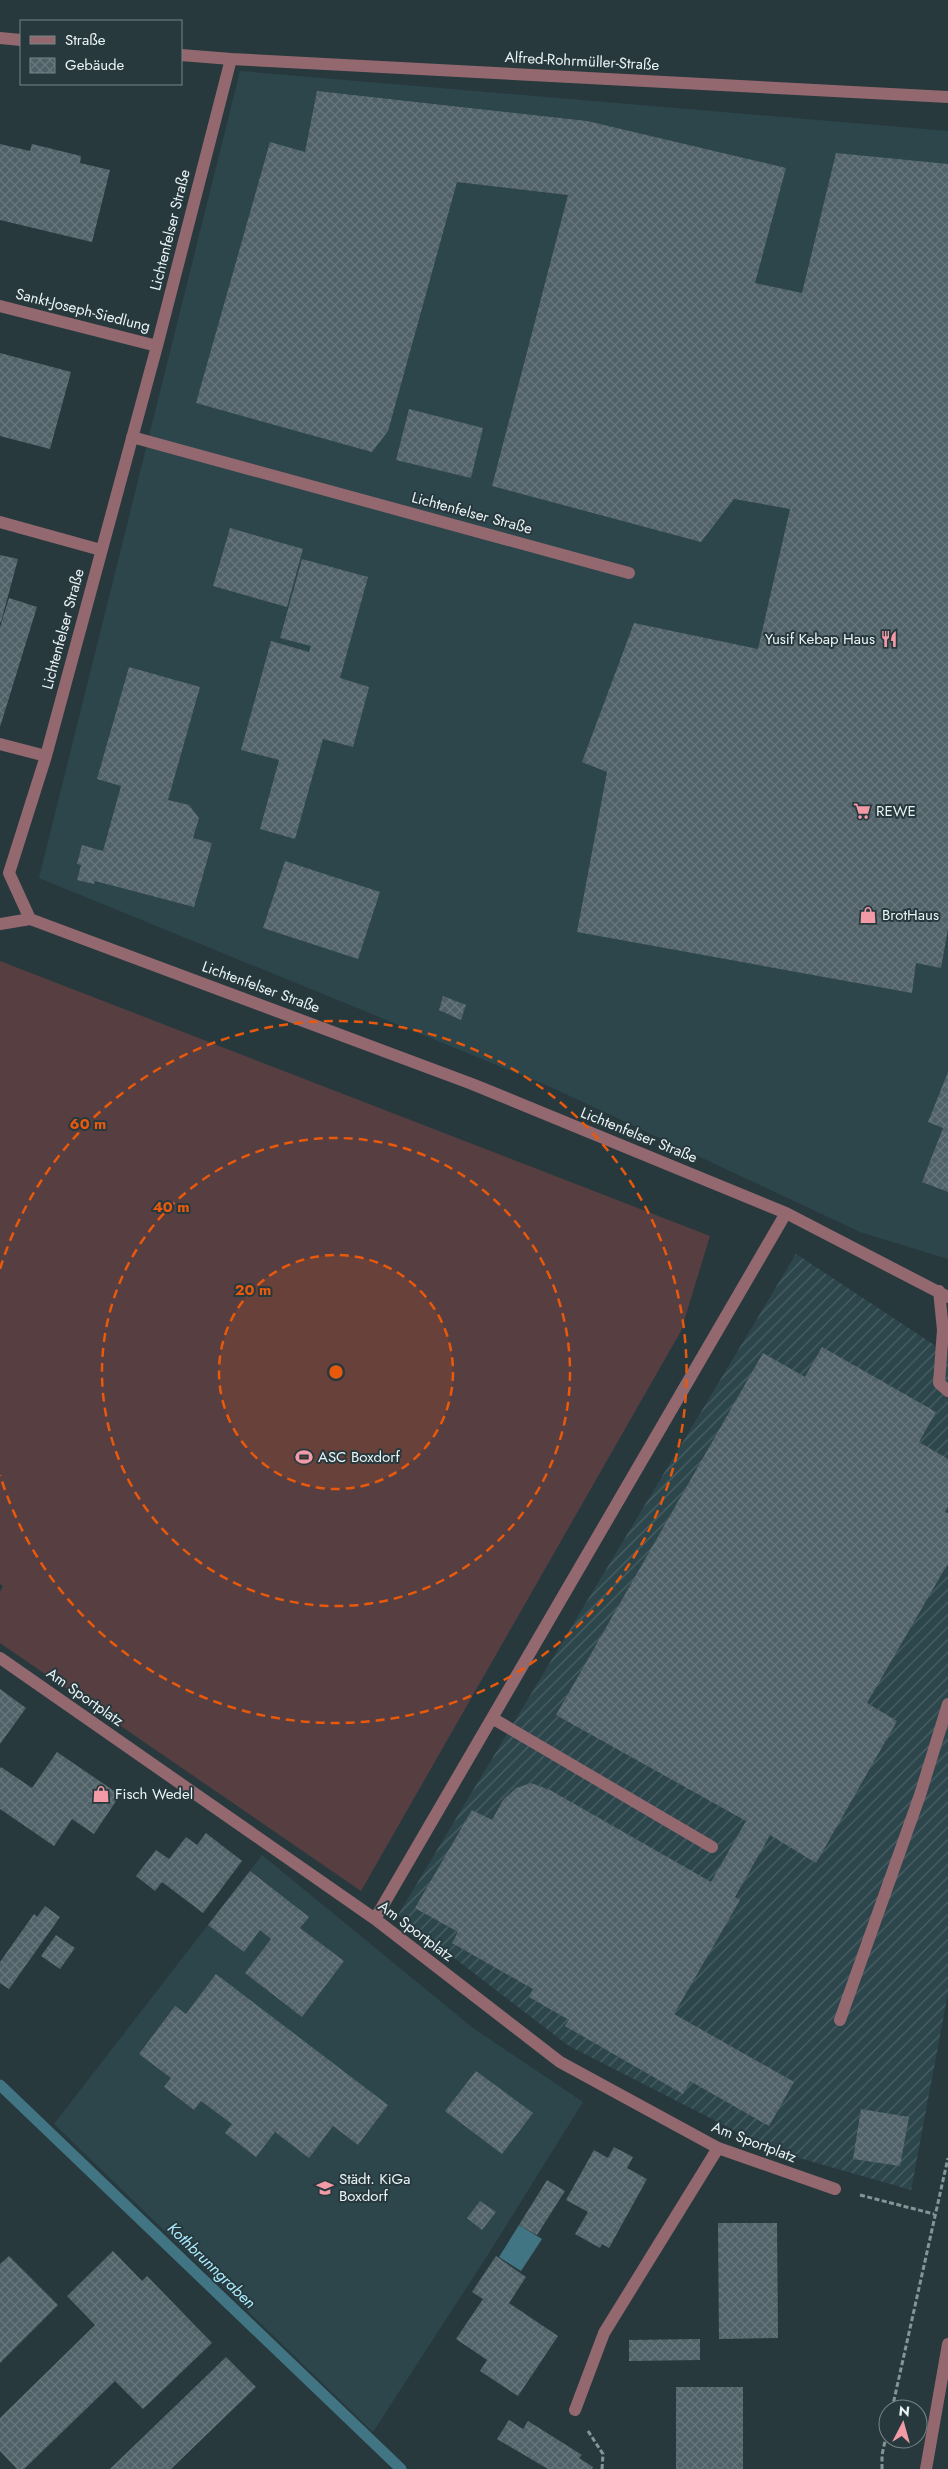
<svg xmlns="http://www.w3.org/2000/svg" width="948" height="2469" viewBox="0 0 948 2469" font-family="Jost,sans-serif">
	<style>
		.built { fill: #2c464c }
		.industrial { fill: url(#industrial-furrows) }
		.pitch { fill: #573e41 }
		.water { fill: #417583 }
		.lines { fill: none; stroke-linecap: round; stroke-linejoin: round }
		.stream { stroke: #417583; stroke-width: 11 }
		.building { fill: url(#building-cross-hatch) }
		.path { stroke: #869397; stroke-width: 3; stroke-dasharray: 5 2.5; stroke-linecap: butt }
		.minor { stroke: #93696f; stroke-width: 12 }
		.ring { fill: none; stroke: #e8590c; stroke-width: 2.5; stroke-dasharray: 9 6 }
		.labels { text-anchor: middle; stroke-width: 4; stroke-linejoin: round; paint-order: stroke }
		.street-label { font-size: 15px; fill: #eaf4f7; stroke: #28393e }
		.poi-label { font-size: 15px; fill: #eaf4f7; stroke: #28393e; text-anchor: start }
		.water-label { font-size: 16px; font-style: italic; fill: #a9ebfe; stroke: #28393e }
		.centre { fill: #e8590c; stroke: #28393e; stroke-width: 2.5 }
		.ring-label { font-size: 15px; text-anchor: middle; font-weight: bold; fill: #e8590c; stroke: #28393e; stroke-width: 4; stroke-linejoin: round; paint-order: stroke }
	</style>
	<defs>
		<pattern id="industrial-furrows" width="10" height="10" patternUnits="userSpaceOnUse" patternTransform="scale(1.25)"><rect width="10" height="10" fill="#2c464c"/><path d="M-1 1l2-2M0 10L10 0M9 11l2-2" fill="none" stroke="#4b6167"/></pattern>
		<pattern id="building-cross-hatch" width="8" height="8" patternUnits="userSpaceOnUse" patternTransform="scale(1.25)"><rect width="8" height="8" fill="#506167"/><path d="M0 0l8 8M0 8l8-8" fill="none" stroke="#69787e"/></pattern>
	</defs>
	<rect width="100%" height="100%" fill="#28393e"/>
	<path class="built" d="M240 71 948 131V1259L860 1232 553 1088 39 878Z
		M262 1855 473 2028 583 2102 489 2253 373 2432 54 2124Z"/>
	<path class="industrial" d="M796 1254 948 1354V1993L911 2190 775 2151 569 2046 398 1915Z"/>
	<path class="pitch" d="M0 961 710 1236 681 1331 361 1891 0 1643V1592L3 1586 0 1584Z"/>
	<path class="water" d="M519 2225 542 2239 521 2271 499 2257Z"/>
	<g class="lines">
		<path class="stream" d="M0 2085 401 2469"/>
	</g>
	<path class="building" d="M317 91 587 121 786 168 755 283 802 293 836 153 948 164V929L941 968 916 963 912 993 577 932 607 772 582 762 634 623 758 649 790 509 734 499 701 542 492 486 568 195 457 182 388 431 372 452 196 403 270 142 305 152Z
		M0 144 30 151 32 144 81 156 80 163 110 170 92 242 0 220Z
		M0 353 71 372 50 449 0 436Z
		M409 409 483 428 471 478 396 460Z
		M230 528 303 549 287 607 213 586Z
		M0 555 18 559 1 622H0Z
		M302 559 368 577 340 678 369 687 353 747 323 739 295 839 260 829 279 760 241 750 271 641 309 652 311 646 280 638Z
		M9 598 37 607 0 727V627Z
		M129 667 200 687 168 800 189 805 199 818 193 838 212 843 194 907 95 881 94 884 77 880 81 865 77 864 82 845 103 851 121 786 97 779Z
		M285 861 380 892 358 959 263 928Z
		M443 996 466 1005 461 1020 439 1010Z
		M948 1072V1192L922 1182 943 1128 928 1122Z
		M822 1347 936 1412 919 1442 948 1459V1507L945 1512 948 1513V1563L867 1703 897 1721 816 1863 770 1835 735 1897 740 1900 674 2014 794 2082 769 2126 690 2081 683 2094 565 2026 569 2020 529 1997 533 1989 452 1943 458 1932 415 1908 472 1810 492 1820 503 1800 516 1788 531 1783 550 1790 711 1882 746 1821 556 1715 763 1353 805 1377Z
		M0 1689 26 1708 0 1744Z
		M57 1752 120 1795 94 1834 72 1819 54 1846 0 1809V1769L1 1767 32 1788Z
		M206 1833 242 1861 203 1913 162 1882 155 1891 136 1876 156 1850 169 1859 186 1837 197 1845Z
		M250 1871 309 1917 300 1928 344 1961 302 2017 245 1973 271 1939 260 1930 244 1952 208 1925Z
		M45 1906 60 1917 9 1989 0 1983V1962L34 1914 37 1917Z
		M56 1935 75 1948 60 1969 41 1956Z
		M216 1974 388 2105 358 2145 333 2126 309 2158 275 2132 256 2157 225 2133 232 2124 201 2101 194 2110 164 2087 171 2078 139 2054 175 2006 186 2014Z
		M476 2071 533 2113 502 2154 445 2111Z
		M861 2109 909 2117 900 2166 853 2159Z
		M614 2147 633 2157 627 2168 647 2179 609 2248 602 2244 600 2248 575 2234 588 2212 566 2200 594 2150 608 2158Z
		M547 2180 565 2191 537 2235 519 2225Z
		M480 2201 496 2212 482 2230 467 2218Z
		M718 2223H777L778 2338 719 2339Z
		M113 2251 142 2281 147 2276 212 2343 143 2409 115 2381 24 2469H17L0 2451V2418L95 2325 67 2296Z
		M9 2256 58 2305 0 2363V2264Z
		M496 2256 526 2277 509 2303 558 2336 518 2396 480 2371 487 2360 456 2339 483 2299 472 2292Z
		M700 2339V2360L629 2361V2340Z
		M226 2357 256 2387 171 2469H110Z
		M676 2387H743V2469H676Z
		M509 2420 523 2429 528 2421 582 2455 579 2458 593 2467 592 2469H548L497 2439Z"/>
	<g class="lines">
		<path class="path" d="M860 2195 934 2214
			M892 2409 948 2158
			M588 2431 603 2454 602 2469
			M882 2469V2455L888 2427"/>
		<path class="minor" d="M0 38 21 40
			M181 55 231 59 948 97
			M231 59 157 346 46 756 9 873 30 919 472 1084 786 1213 948 1297
			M0 306 157 346
			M132 437 629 573
			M0 522 101 550
			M0 744 46 756
			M0 924 30 919
			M939 1291 943 1330 939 1383 948 1391
			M0 1658 375 1919 560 2062 718 2148 835 2189
			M492 1718 712 1847
			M375 1919 786 1213
			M840 2020 920 1795 948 1704
			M575 2410 604 2333 718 2148
			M926 2469 948 2344"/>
	</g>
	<circle cx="336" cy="1372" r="117" fill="#e8590c" fill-opacity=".12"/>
	<g class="ring">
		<circle cx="336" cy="1372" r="117"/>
		<circle cx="336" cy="1372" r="234"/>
		<path d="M0 1269A351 351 0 1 1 0 1475"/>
	</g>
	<defs>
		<g id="restaurant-bare" transform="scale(1.35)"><path d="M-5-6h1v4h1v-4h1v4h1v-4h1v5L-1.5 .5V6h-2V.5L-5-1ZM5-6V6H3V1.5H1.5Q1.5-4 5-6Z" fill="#f39aa7" stroke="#28393e" stroke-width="2.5" paint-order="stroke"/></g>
		<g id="supermarket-bare" transform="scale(1.35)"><path d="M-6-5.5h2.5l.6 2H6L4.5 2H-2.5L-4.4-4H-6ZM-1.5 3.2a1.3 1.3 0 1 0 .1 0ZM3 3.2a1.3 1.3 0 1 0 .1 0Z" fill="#f39aa7" stroke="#28393e" stroke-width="2.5" paint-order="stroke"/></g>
		<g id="shop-bare" transform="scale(1.35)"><path d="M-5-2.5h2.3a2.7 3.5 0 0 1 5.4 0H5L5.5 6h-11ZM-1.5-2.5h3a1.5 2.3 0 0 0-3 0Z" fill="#f39aa7" stroke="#28393e" stroke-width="2.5" paint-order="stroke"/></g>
		<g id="stadium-bare" transform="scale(1.35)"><path d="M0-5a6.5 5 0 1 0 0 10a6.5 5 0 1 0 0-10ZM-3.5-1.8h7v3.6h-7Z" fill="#f39aa7" stroke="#28393e" stroke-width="2.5" paint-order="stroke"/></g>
		<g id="school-bare" transform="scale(1.35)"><path d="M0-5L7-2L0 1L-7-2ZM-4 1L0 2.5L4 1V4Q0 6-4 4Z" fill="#f39aa7" stroke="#28393e" stroke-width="2.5" paint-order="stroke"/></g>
	</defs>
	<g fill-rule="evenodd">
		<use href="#restaurant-bare" x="889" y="639"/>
		<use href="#supermarket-bare" x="862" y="811"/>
		<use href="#shop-bare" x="868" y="915"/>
		<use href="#stadium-bare" x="304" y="1457"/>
		<use href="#shop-bare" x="101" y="1794"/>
		<use href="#school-bare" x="325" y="2188"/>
	</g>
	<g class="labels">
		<g class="street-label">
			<text transform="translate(582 61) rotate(3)" y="5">Alfred-Rohrmüller-Straße</text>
			<text transform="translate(170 230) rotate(-76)" y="5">Lichtenfelser Straße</text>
			<text transform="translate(83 310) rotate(14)" y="5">Sankt-Joseph-Siedlung</text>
			<text transform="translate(472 513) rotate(15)" y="5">Lichtenfelser Straße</text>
			<text transform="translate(63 629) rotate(-75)" y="5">Lichtenfelser Straße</text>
			<text transform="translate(261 987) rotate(20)" y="5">Lichtenfelser Straße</text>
			<text transform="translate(639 1135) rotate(22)" y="5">Lichtenfelser Straße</text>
			<text transform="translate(85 1697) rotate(35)" y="5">Am Sportplatz</text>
			<text transform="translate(416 1931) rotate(37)" y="5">Am Sportplatz</text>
			<text transform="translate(754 2142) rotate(21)" y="5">Am Sportplatz</text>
		</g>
		<g class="poi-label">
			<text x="875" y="644" text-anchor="end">Yusif Kebap Haus</text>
			<text x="876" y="816">REWE</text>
			<text x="882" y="920">BrotHaus</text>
			<text x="318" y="1462">ASC Boxdorf</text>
			<text x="115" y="1799">Fisch Wedel</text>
			<text x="339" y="2184">Städt. KiGa<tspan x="339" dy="17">Boxdorf</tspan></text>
		</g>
		<g class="water-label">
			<text transform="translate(212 2265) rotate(44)" y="6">Kothbrunngraben</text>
		</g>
	</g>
	<circle cx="336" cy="1372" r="8" class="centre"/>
	<g class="ring-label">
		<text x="88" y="1129">60 m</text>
		<text x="171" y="1212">40 m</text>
		<text x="253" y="1295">20 m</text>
	</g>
	<rect x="20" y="20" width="162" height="65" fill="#28393e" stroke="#768488"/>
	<rect x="30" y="36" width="25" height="8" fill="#93696f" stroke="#768488"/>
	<text x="65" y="45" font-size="15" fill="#eaf4f7">Straße</text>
	<rect x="30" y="58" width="25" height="15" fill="url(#building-cross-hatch)" stroke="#768488"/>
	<text x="65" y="70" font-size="15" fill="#eaf4f7">Gebäude</text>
	<g transform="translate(903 2424) rotate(6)"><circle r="24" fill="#28393e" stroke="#768488"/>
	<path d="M0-4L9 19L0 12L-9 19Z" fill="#f39aa7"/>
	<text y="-8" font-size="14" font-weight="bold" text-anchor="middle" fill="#eaf4f7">N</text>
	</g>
</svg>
